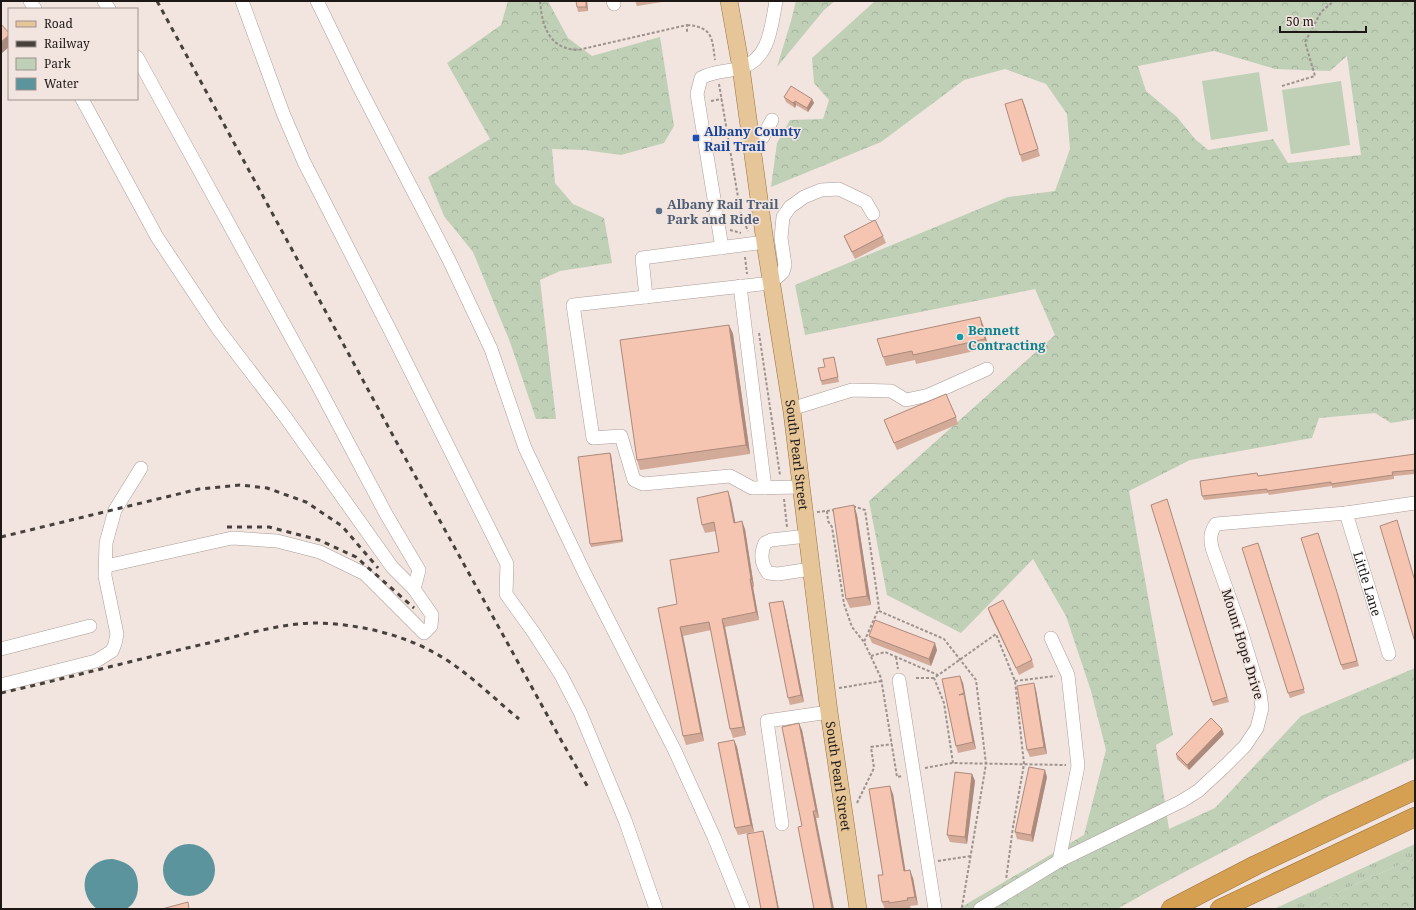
<svg xmlns="http://www.w3.org/2000/svg" width="1416" height="910" viewBox="0 0 1416 910" font-family="'Noto Serif',serif">
	<style>
		.grass { fill: url(#grass-tufts) }
		.forest { fill: url(#forest-crowns); fill-rule: evenodd }
		.green { fill: #bfd0b7 }
		.water { fill: #5c949e }
		.lines { fill: none; stroke-linecap: round; stroke-linejoin: round }
		.minor-casing { stroke: #ab9d98; stroke-width: 14 }
		.major-casing { stroke: #95703e; stroke-width: 18 }
		.highway-casing { stroke: #95703e; stroke-width: 20 }
		.path { stroke: #9d928e; stroke-width: 2; stroke-dasharray: 3 2; stroke-linecap: butt }
		.minor { stroke: #fff; stroke-width: 13 }
		.major { stroke: #e6c698; stroke-width: 17 }
		.highway { stroke: #d6a053; stroke-width: 19 }
		.rail { stroke: #47413e; stroke-width: 3; stroke-dasharray: 5 5; stroke-linecap: butt }
		.wall { fill: #d3a998 }
		.shaded-wall { fill: #ac8a7c }
		.building { fill: #f5c5b1; stroke: #ac8a7c }
		.transit-dot { fill: #1a4fb4; stroke: #f2e4de; stroke-width: 1.5 }
		.service-dot { fill: #5c6f8a; stroke: #f2e4de; stroke-width: 1.5 }
		.culture-dot { fill: #0f9aa8; stroke: #f2e4de; stroke-width: 1.5 }
		.labels { text-anchor: middle; stroke-width: 3.5; stroke-linejoin: round; paint-order: stroke }
		.transit-label { font-size: 13px; font-weight: bold; fill: #164399; stroke: #f2e4de; text-anchor: start }
		.service-label { font-size: 13px; font-weight: bold; fill: #4e5e75; stroke: #f2e4de; text-anchor: start }
		.culture-label { font-size: 13px; font-weight: bold; fill: #0d838f; stroke: #f2e4de; text-anchor: start }
		.street-label { font-size: 13px; fill: #1d1816; stroke: #f2e4de }
	</style>
	<defs>
		<pattern id="grass-tufts" width="24" height="20" patternUnits="userSpaceOnUse"><rect width="24" height="20" fill="#bfd0b7"/><path d="M3 7l-1-3M5 7V3M7 7l1-3M15 17l-1-3M17 17v-4M19 17l1-3" fill="none" stroke="#a4b29d"/></pattern>
		<pattern id="forest-crowns" width="20" height="18" patternUnits="userSpaceOnUse"><rect width="20" height="18" fill="#bfd0b7"/><path d="M2 6a3 3 0 1 1 6 0M12 15a3 3 0 1 1 6 0" fill="none" stroke="#a4b29d"/></pattern>
	</defs>
	<rect width="100%" height="100%" fill="#f2e4de"/>
	<path class="grass" d="M1415 844V858L1347 888 1309 909H1274Z"/>
	<path class="forest" d="M508 1H548L568 38 592 56 660 37 674 126 664 143 621 155 584 150 552 149 555 183 573 204 604 218 612 263 560 271 540 280 556 419H536L510 342 473 252 444 216 428 177 490 139 447 63 501 25Z
		M796 1H835L824 10 777 67 791 21Z
		M875 1H1415V419L1391 423 1375 413 1319 418 1312 438 1190 460 1129 491 1173 735 1156 745 1169 829 1215 808 1301 716 1415 668V758L1329 796 1158 886 1117 909H958L1084 835 1106 750 1091 691 1066 616 1033 559 961 633 887 595 869 501 1055 335 1035 289 805 335 795 285 1008 197 1055 191 1070 149 1067 114 1046 84 1005 69 964 80 881 142 771 187 777 143 790 120 823 119 829 100 814 83 812 58ZM1214 51 1275 69 1330 71 1347 56 1361 155 1288 163 1273 139 1208 150 1195 139 1177 117 1146 91 1138 66Z
		M1415 858V909H1309L1347 888Z"/>
	<path class="green" d="M1259 72 1268 131 1211 140 1202 81Z
		M1341 81 1350 145 1291 154 1282 90Z"/>
	<path class="water" d="M163 870a26 26 0 1 1 52 0a26 26 0 1 1-52 0Z
		M113 859C121 861 128 863 133 869 141 880 140 902 126 909 120 910 104 909 97 909 79 895 80 867 104 860 107 859 111 859 113 859Z"/>
	<g class="lines">
		<g class="minor-casing">
			<g id="minor">
				<path d="M30 1 35 9"/>
				<path d="M104 1 109 9"/>
				<path d="M242 1 283 113 304 162 391 332 507 564 506 594 534 633 561 675 580 712 625 820 656 909"/>
				<path d="M317 1 358 85 449 260 491 349 525 448 584 572 675 751 714 837 743 909"/>
				<path d="M613 1 614 4"/>
				<path d="M82 99 157 237 218 329 286 418 392 567 414 589"/>
				<path d="M751 143 763 137 772 120"/>
				<path d="M722 248 697 94 701 78C712 71 726 72 740 68 770 59 771 27 776 1"/>
				<path d="M740 286 765 488"/>
				<path d="M646 297 642 258 765 242"/>
				<path d="M791 409 852 390 891 391 906 400 929 395 987 369"/>
				<path d="M801 487 752 488 730 476 643 484 634 480 621 436 593 438 573 305 771 283 783 272 785 265 781 238 783 217 790 207 804 197 821 190 839 189 866 202 873 214"/>
				<path id="s1" d="M1346 513 1389 654"/>
				<path d="M807 536 771 540 765 543C760 554 761 564 768 573L778 574 811 569"/>
				<path d="M106 566 232 538 277 541 320 552 365 574 424 633 431 626 432 615 414 589 419 570 386 514 318 386 137 57"/>
				<path d="M1051 638 1068 675 1078 766 1059 861"/>
				<path d="M1 649 90 626"/>
				<path d="M899 680 935 909"/>
				<path d="M1 685 96 661 112 651 115 644 117 634 105 576 106 543 115 510 141 468"/>
				<path d="M782 824 767 721 829 712"/>
				<path d="M980 909 1059 861 1182 801 1198 791 1225 766 1245 746 1257 728 1262 708 1260 693 1239 624 1212 548C1210 539 1210 532 1216 524L1346 513 1415 503"/>
			</g>
		</g>
		<g class="major-casing">
			<g id="major">
				<path id="s2" d="M729 1 741 68 765 242 792 412 829 712 858 909"/>
			</g>
		</g>
		<g class="highway-casing">
			<path id="highway" d="M1171 909 1256 865 1415 790
				M1220 909 1415 817"/>
		</g>
		<path class="path" d="M540 1C542 26 549 49 578 50L687 25V32
			M687 25C713 27 712 38 715 60
			M719 84 741 215 748 231
			M1282 86 1315 76 1305 42 1321 12 1334 1
			M711 101 722 99
			M730 230 741 233
			M745 257 747 274
			M759 333 780 475
			M784 499 787 527
			M853 507H856L865 510 879 608 864 642
			M827 511 828 521 832 527 844 604 852 627 864 642 881 678 897 777 903 776
			M817 512 835 510
			M879 611 944 639 976 680 986 764 962 907 963 909
			M871 656 885 652 938 675
			M896 657 898 669
			M916 678H934
			M1015 681 1055 676
			M839 688 882 681
			M953 763 944 703 934 678 996 634 1015 681 1024 764 1013 827 1006 880
			M925 768 952 763 1066 765
			M857 803 874 768 871 747 892 744
			M938 861 971 856"/>
		<use href="#minor" class="minor"/>
		<use href="#major" class="major"/>
		<use href="#highway" class="highway"/>
		<path class="rail" d="M157 1 403 454 561 740 589 789
			M227 527H269L319 540 356 557 414 608
			M1 537 199 489 240 485 267 488 306 502 342 526 378 568
			M1 693C72 677 142 658 213 642 247 634 282 623 317 623 356 624 398 633 433 652 465 669 491 696 519 719"/>
	</g>
	<path class="wall" d="M587 1 588 11 578 12 577 7Z
		M635 1H668L637 6Z
		M784 97 812 99 814 103 808 112 796 105 795 108 786 102Z
		M1022 99 1040 156 1022 162 1020 155Z
		M844 236H883L886 243 855 259 847 243Z
		M729 325 733 334 750 454 640 470 637 460Z
		M984 327 988 348 916 364 915 360 886 366 883 357Z
		M834 357 839 382 822 385 821 381 825 367Z
		M956 417 958 424 897 450 884 420Z
		M610 453 611 455 623 542 591 547 590 544Z
		M1415 454V474L1394 476V479L1332 488V486L1269 495 1268 493 1204 500 1202 496 1257 473 1258 476Z
		M1167 499 1229 702 1213 706 1212 702Z
		M731 500 735 522 745 529 754 587H753L759 620 725 627 746 735 733 738 730 729 711 630 683 636 704 741 686 745 683 736 677 604 719 552 716 531 705 533 702 525Z
		M854 505 857 515 871 605 850 608 846 599Z
		M1260 547 1305 693 1290 698 1288 693Z
		M1338 594 1359 666 1343 670 1341 665Z
		M785 608 804 702 790 705 788 698Z
		M988 608 1032 660 1034 667 1019 675 990 615Z
		M869 636 937 650 931 666 872 643Z
		M942 679 963 683 976 749 958 753 956 746Z
		M1036 690 1047 754 1030 757 1027 750Z
		M802 730 819 818H816L802 826Z
		M1224 734 1189 770 1177 759 1176 754Z
		M734 740 737 747 754 832 738 835 735 828Z
		M972 774 975 781 967 844 950 842 947 835Z
		M1047 777 1033 842 1017 839 1015 832Z
		M893 794 905 871 913 878 918 905 910 906 911 909H885L882 902 883 875Z"/>
	<path class="shaded-wall" d="M586 1H587L588 11 586 7Z
		M9 35V47L1 54V42Z
		M812 99 814 103 808 112 807 108Z
		M1022 99 1025 106 1040 156 1038 149Z
		M795 101 796 105 795 108 793 103Z
		M980 317 984 327 988 348 985 339Z
		M729 325 733 334 750 454 746 445Z
		M610 453 611 455 623 542 622 540Z
		M728 491 731 500 737 531 734 523Z
		M854 505 857 515 871 605 867 596Z
		M742 521 745 529 754 587 751 579Z
		M750 579 753 587 759 620 756 612Z
		M783 601 785 608 804 702 801 695Z
		M722 619 725 627 746 735 743 727Z
		M680 627 683 636 704 741 701 733Z
		M935 643 937 650 931 666 929 659Z
		M960 676 963 683 966 700 964 693Z
		M1034 683 1036 690 1047 754 1044 747Z
		M964 694 966 701 976 749 973 742Z
		M799 723 802 730 819 818 816 811Z
		M1222 729 1224 734 1189 770 1187 765Z
		M734 740 737 747 754 832 751 825Z
		M1045 770 1047 777 1033 842 1031 835Z
		M972 774 975 781 967 844 965 837Z
		M890 786 893 794 907 880 904 871Z
		M813 811 816 818 834 909H832Z
		M763 831 765 838 779 909H778Z
		M910 870 913 878 918 905 915 897Z"/>
	<path class="building" d="M576 1H586V7H577Z
		M1 24 9 33V35L1 42Z
		M791 86 812 99 807 108 795 101 793 103 784 97Z
		M1022 99 1038 149 1020 155 1005 104Z
		M875 220 883 236 852 252 844 236Z
		M980 317 985 339 913 355 912 351 883 357 877 339Z
		M729 325 746 445 637 460 620 340Z
		M834 357 838 377 821 381 818 368 825 367 823 359Z
		M946 394 956 417 894 443 884 420Z
		M610 453 622 540 590 544 578 457Z
		M1415 454V470L1392 472 1393 475 1331 484V482L1267 491V489L1202 496 1200 481 1257 473 1258 476Z
		M728 491 734 523 742 521 751 579H750L756 612 722 619 743 727 730 729 709 622 680 627 701 733 683 736 658 608 677 604 670 560 719 552 714 522 702 525 697 498Z
		M1167 499 1227 697 1212 702 1151 505Z
		M854 505 867 596 846 599 833 509Z
		M1397 520 1415 581V642L1380 526Z
		M1318 533 1336 589 1357 661 1341 665 1301 538Z
		M1258 543 1304 689 1288 693 1242 548Z
		M1003 600 1032 660 1016 668 988 608Z
		M783 601 801 695 788 698 769 603Z
		M875 620 935 643 929 659 869 636Z
		M960 676 964 693 959 695 964 694 973 742 956 746 942 679Z
		M1034 683 1044 747 1027 750 1017 686Z
		M1211 718 1222 729 1187 765 1176 754Z
		M799 723 816 811H813L832 909H814L798 827 802 826 782 727Z
		M734 740 751 825 735 828 718 743Z
		M1029 767 1045 770 1031 835 1015 832Z
		M955 772 972 774 965 837 947 835Z
		M890 786 904 871 910 870 915 897 907 898 908 900 889 903V901L882 902 878 875H883L869 789Z
		M763 831 778 909H761L747 834Z
		M188 902 189 909H162Z"/>
	<rect class="transit-dot" x="692" y="134" width="8" height="8" rx="2"/>
	<circle class="service-dot" cx="659" cy="211" r="4"/>
	<circle class="culture-dot" cx="960" cy="337" r="4"/>
	<g class="labels">
		<g class="transit-label">
			<text x="704" y="136">Albany County<tspan x="704" dy="15">Rail Trail</tspan></text>
		</g>
		<g class="service-label">
			<text x="667" y="209">Albany Rail Trail<tspan x="667" dy="15">Park and Ride</tspan></text>
		</g>
		<g class="culture-label">
			<text x="968" y="335">Bennett<tspan x="968" dy="15">Contracting</tspan></text>
		</g>
		<g class="street-label">
			<text dy="5" stroke="none"><textPath href="#s2" startOffset="459">South Pearl Street</textPath></text>
			<text dy="5" stroke="none"><textPath href="#s1" startOffset="74">Little Lane</textPath></text>
			<text transform="translate(1243 644) rotate(73)" y="5">Mount Hope Drive</text>
			<text dy="5" stroke="none"><textPath href="#s2" startOffset="783">South Pearl Street</textPath></text>
		</g>
	</g>
	<rect width="1416" height="910" fill="none" stroke="#1d1816" stroke-width="4"/>
	<rect x="8" y="8" width="130" height="92" fill="#f2e4de" stroke="#9d928e"/>
	<rect x="16" y="21" width="20" height="6" fill="#e6c698" stroke="#9d928e"/>
	<text x="44" y="28" font-size="12" fill="#1d1816">Road</text>
	<rect x="16" y="41" width="20" height="6" fill="#47413e" stroke="#9d928e"/>
	<text x="44" y="48" font-size="12" fill="#1d1816">Railway</text>
	<rect x="16" y="58" width="20" height="12" fill="#bfd0b7" stroke="#9d928e"/>
	<text x="44" y="68" font-size="12" fill="#1d1816">Park</text>
	<rect x="16" y="78" width="20" height="12" fill="#5c949e" stroke="#9d928e"/>
	<text x="44" y="88" font-size="12" fill="#1d1816">Water</text>
	<path d="M1280 26v6h86v-6" fill="none" stroke="#1d1816" stroke-width="2"/>
	<text x="1286" y="26" font-size="12" fill="#1d1816" stroke="#f2e4de" stroke-width="3" paint-order="stroke">50 m</text>
</svg>
